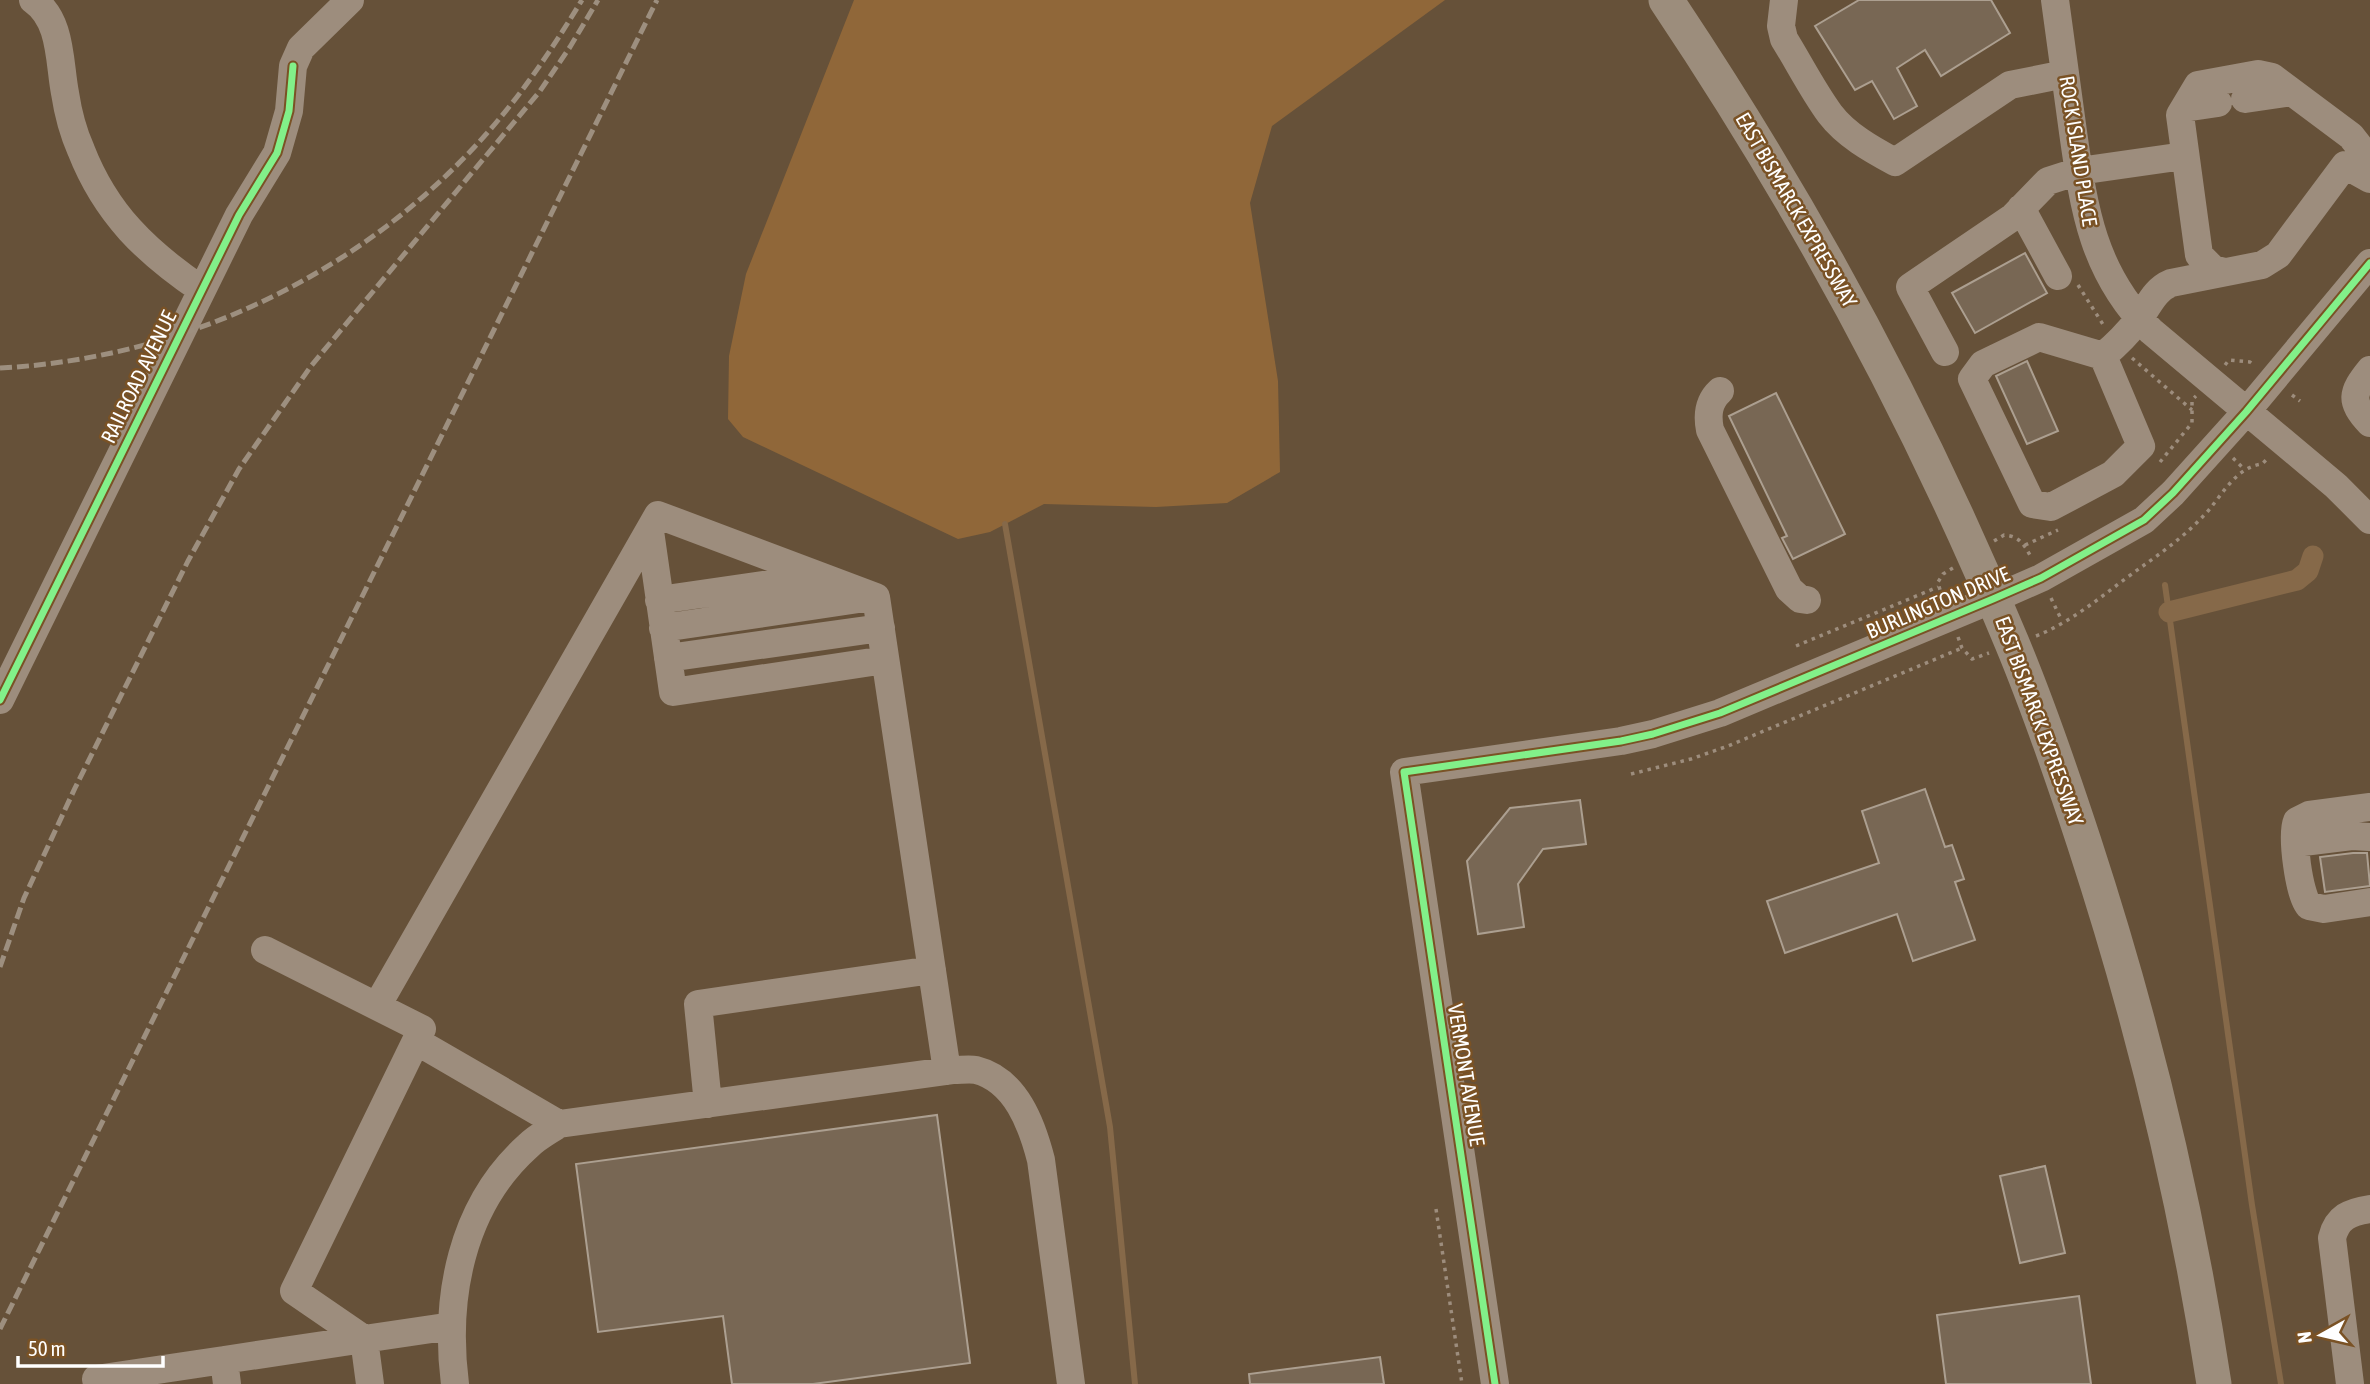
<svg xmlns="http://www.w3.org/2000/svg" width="2370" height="1384" viewBox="0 0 2370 1384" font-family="'Asap Condensed',sans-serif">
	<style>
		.green { fill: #906739 }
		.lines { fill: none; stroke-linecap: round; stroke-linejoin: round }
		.stream { stroke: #866949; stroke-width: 6 }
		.canal { stroke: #866949; stroke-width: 21 }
		.building { fill: #786754; stroke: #ac9f90; stroke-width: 2 }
		.path { stroke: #9d8d7d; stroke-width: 3.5; stroke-dasharray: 3.5 5; stroke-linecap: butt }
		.minor { stroke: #9d8d7d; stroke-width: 28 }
		.major { stroke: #9c8d7c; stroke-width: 35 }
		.rail { stroke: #9d8f7f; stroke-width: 5; stroke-dasharray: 12 5; stroke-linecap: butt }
		.cycleway-casing { stroke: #7a5225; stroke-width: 11 }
		.cycleway { stroke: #82f089; stroke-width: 7 }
		.labels { text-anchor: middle; stroke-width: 5; stroke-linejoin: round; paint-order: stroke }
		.street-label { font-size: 21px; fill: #fff; stroke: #7a5225 }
	</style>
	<rect width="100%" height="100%" fill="#665139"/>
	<path class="green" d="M854 0H1445L1272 126 1250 203 1278 381 1280 472 1227 503 1156 507 1044 504 990 532 958 539 743 437 728 419 729 356 746 274Z"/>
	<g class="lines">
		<path class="stream" d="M1005 524 1110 1127 1135 1384
			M2165 585 2252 1205 2281 1384"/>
		<path class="canal" d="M2169 612 2297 580 2308 571 2313 556"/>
	</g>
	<path class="building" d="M1859 0H1991L2010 33 1941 76 1925 50 1897 68 1917 106 1894 119 1872 81 1855 90 1815 26Z
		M2025 253 2047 293 1975 333 1952 293Z
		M2027 361 2058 431 2027 444 1996 376Z
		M1776 393 1845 534 1793 559 1782 538 1787 536 1729 416Z
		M1925 789 1945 847 1952 845 1964 879 1955 882 1975 940 1913 961 1897 914 1785 953 1767 901 1879 863 1862 811Z
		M1580 800 1586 844 1543 849 1518 884 1524 927 1478 934 1467 861 1510 808Z
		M2353 853H2367L2370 886 2325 892 2320 857Z
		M937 1115 970 1363 813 1384H732L723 1316 598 1332 576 1164Z
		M2045 1166 2065 1253 2020 1263 2000 1176Z
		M2079 1296 2091 1384H1946L1937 1315Z
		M1380 1357 1384 1384H1250L1249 1374Z"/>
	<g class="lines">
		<path class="path" d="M2078 285 2104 326
			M2132 358 2192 410
			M2225 365 2229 360 2250 362 2255 366
			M2292 395 2300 401
			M2233 458 2244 469
			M2160 462 2192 423V400L2196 396
			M1994 541 2004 535C2019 536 2024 544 2031 557
			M2025 545 2058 530
			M1942 598 1938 582 1943 574 1953 568
			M2051 598 2062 621
			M2036 636C2069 623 2097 600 2125 579 2156 556 2182 540 2208 511 2224 492 2237 467 2262 464L2267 459
			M1958 637 1962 648 1972 659 1989 653
			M1796 646 1938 587
			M1631 774 1691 759 1728 746 1962 648
			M1436 1209 1462 1384"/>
		<path class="minor" d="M33 0C62 20 59 62 65 93 68 113 73 132 81 150 106 214 146 252 202 290
			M1784 0 1781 26 1784 39C1799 63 1813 91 1830 114 1846 135 1871 149 1895 162L2010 85 2065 74
			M2055 0C2061 44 2067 88 2073 132 2084 210 2093 273 2151 331L2336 486 2370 520
			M2245 99 2292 92
			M2184 108 2218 103
			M2021 208 2058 276
			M2225 272 2213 269 2199 255 2180 115 2198 85 2258 74 2272 77 2351 136 2370 160
			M1945 352 1910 287 2013 217 2048 181 2079 171 2184 156
			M2103 356 2141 446 2113 474 2051 507 2032 504 1972 379 1983 364 2039 337 2103 356C2116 345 2128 333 2138 320 2149 306 2154 290 2171 283L2262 265 2278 255 2345 165 2370 179
			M2370 370C2352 392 2349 402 2370 423
			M1720 391C1708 402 1707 415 1710 430L1789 589 1800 599 1807 600
			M650 531 673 692 885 660
			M659 600 820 577
			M663 628 872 597
			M668 658 881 628
			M0 700 239 215 277 153 289 111 293 66 301 48 350 0
			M2370 807 2309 815 2297 821C2291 835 2299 895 2309 906L2324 909 2370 902
			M2295 843 2352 836 2370 837
			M265 950 422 1029 416 1041
			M377 1006 658 515 876 597 947 1071
			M708 1104 698 1004 932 970
			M452 1326 364 1339 294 1291 416 1041 559 1124
			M224 1360 364 1339 370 1384
			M97 1384 96 1379 224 1360 227 1384
			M455 1384C444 1298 461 1206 528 1146 537 1137 549 1131 559 1124L954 1070C961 1070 970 1069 976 1070 1016 1080 1032 1125 1041 1160L1071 1384
			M1495 1384 1404 772 1621 741 1653 734 1720 713 1993 599 2041 578 2144 520 2173 493 2246 412 2370 263
			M2350 1384 2332 1238C2337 1217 2350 1212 2370 1209"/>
		<path class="major" d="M1666 0C1802 203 1919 418 2012 643 2039 708 2062 775 2084 842 2142 1019 2186 1200 2214 1384"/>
		<path class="rail" d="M0 368C193 358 377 266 500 118 531 81 557 41 582 0
			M0 967 24 898 75 788 188 561 239 469 311 366 540 91 570 47 598 0
			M0 1329 657 0"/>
		<g class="cycleway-casing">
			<path id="cycleway" d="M0 700 239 215 277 153 289 111 293 66
				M1495 1384 1404 772 1621 741 1653 734 1720 713 1993 599 2041 578 2144 520 2173 493 2246 412 2370 263"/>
		</g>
		<use href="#cycleway" class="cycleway"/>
	</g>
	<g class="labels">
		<g class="street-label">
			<text transform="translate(2078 151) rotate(81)" y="7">ROCK ISLAND PLACE</text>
			<text transform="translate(1796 210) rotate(60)" y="7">EAST BISMARCK EXPRESSWAY</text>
			<text transform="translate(139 377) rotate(-64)" y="7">RAILROAD AVENUE</text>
			<text transform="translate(1938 603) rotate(-23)" y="7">BURLINGTON DRIVE</text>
			<text transform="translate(2039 721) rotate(70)" y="7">EAST BISMARCK EXPRESSWAY</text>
			<text transform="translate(1466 1075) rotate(81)" y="7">VERMONT AVENUE</text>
		</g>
	</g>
	<g transform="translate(2321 1335) rotate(262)" stroke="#7a5225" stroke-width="5" paint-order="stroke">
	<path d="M0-5L12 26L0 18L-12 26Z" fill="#ffffff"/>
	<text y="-10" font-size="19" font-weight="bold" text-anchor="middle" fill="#ffffff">N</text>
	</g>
	<path d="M18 1356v10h145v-10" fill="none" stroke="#ffffff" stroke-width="3.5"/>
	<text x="28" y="1356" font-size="21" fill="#ffffff" stroke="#7a5225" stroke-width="5" paint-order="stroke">50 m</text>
</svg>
